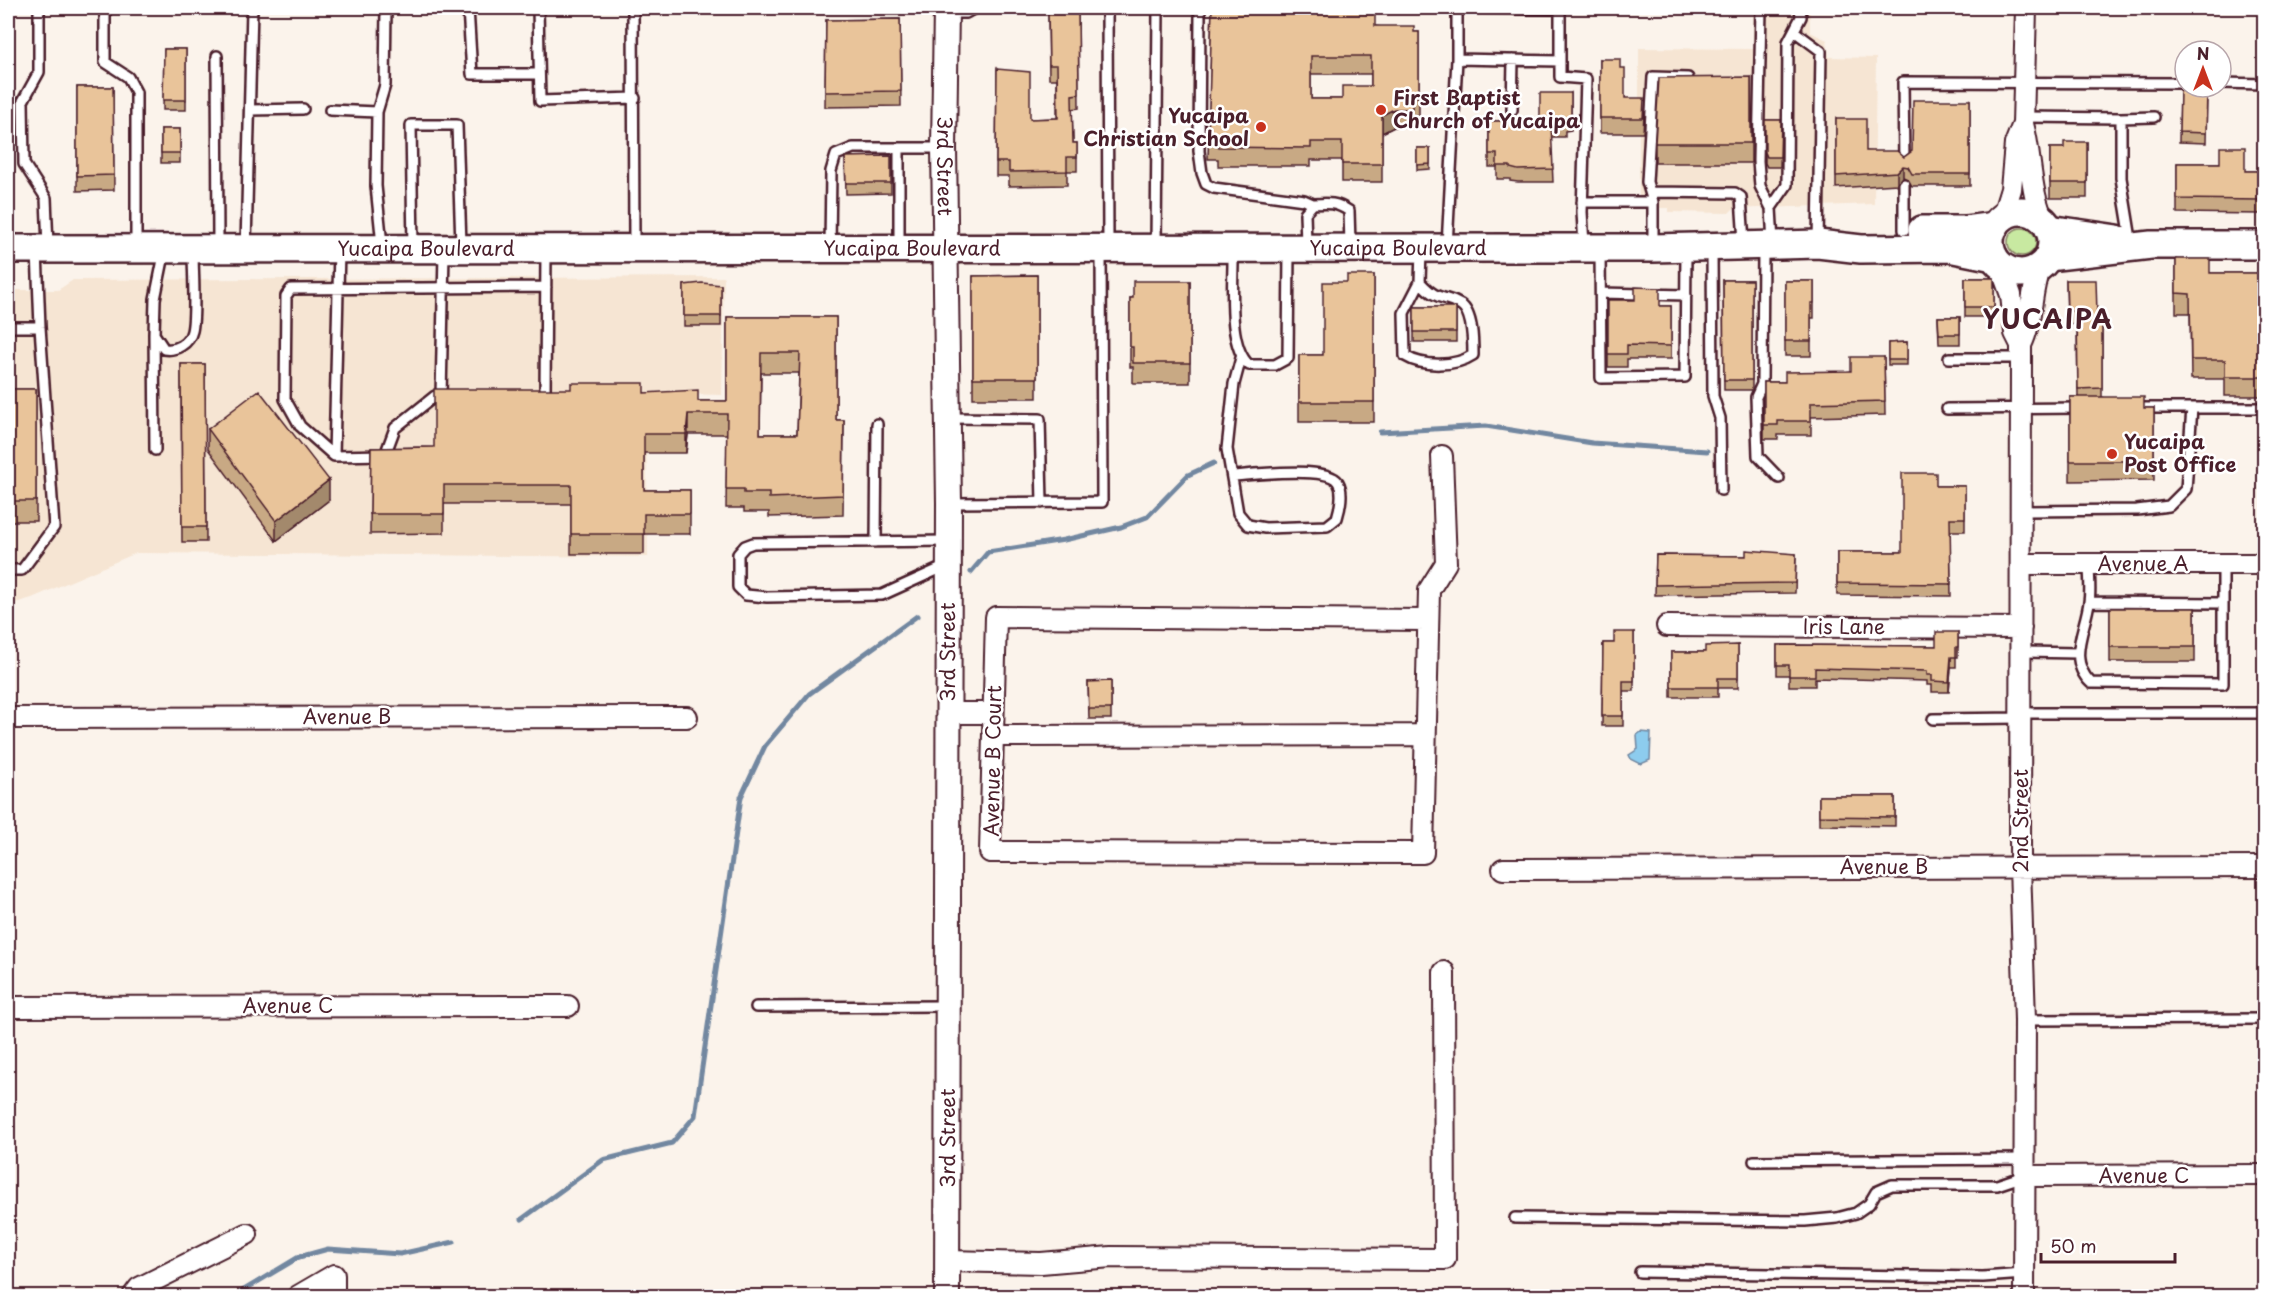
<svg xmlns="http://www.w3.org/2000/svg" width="2272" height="1304" viewBox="0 0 2272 1304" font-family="'Playpen Sans',sans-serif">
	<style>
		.built { fill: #f6e5d3 }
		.green { fill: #c8e9a1; stroke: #898466; stroke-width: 1.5 }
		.water { fill: #8dccee; stroke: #7287a0; stroke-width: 1.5 }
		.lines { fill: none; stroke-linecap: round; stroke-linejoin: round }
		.stream { stroke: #7287a0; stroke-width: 5 }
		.service-casing { stroke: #4a1f2b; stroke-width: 14 }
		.minor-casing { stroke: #4a1f2b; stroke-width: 24 }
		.tertiary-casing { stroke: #4a1f2b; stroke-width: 28 }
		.secondary-casing { stroke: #4a1f2b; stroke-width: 32 }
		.service { stroke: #fff; stroke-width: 9 }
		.minor { stroke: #fff; stroke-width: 20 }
		.tertiary { stroke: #fff; stroke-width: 24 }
		.secondary { stroke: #fff; stroke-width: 27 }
		.wall { fill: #c8a984; stroke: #4a1f2b; stroke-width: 1.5; fill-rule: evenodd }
		.shaded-wall { fill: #a3896c; stroke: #4a1f2b; stroke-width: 1.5 }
		.building { fill: #e9c49a; stroke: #4a1f2b; stroke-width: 1.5; fill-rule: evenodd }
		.poi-dot { fill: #c8321e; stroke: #fff; stroke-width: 2 }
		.labels { text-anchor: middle; stroke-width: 5; stroke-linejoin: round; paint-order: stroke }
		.poi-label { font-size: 20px; font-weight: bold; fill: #4a1f2b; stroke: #fff; text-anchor: start }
		.street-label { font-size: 20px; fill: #4a1f2b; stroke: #fff }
		.district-label { font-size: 26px; font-weight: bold; letter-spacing: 1.5px; fill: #4a1f2b; stroke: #fff }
	</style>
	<rect width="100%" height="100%" fill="#fbf3eb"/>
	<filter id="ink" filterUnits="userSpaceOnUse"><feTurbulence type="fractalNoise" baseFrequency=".0167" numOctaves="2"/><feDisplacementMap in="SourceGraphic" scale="12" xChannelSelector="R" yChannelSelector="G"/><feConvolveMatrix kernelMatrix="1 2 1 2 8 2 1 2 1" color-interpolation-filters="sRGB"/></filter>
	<g filter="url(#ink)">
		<path class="built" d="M1753 8H1810V32L1827 40 1829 57 1876 58 1874 204 1733 209 1729 213 1669 212V208H1639V48L1753 49Z
			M724 277 722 395 646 393 648 557 136 553 32 598 8 605V290H58L73 280Z"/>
		<path class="green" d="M2008 242a14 14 0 1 1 28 0a14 14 0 1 1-28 0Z"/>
		<path class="water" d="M1641 732 1651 733 1650 760 1641 764 1631 759 1629 755 1638 749 1637 735Z"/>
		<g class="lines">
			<path class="stream" d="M1380 432 1486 426 1592 443 1707 451
				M971 572 988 552 1064 540 1121 527 1147 517 1188 475 1214 463
				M522 1219 603 1160 672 1143 695 1116 741 797 765 746 809 694 917 616
				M234 1296 299 1257 328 1249 400 1254 454 1242"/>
			<g class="service-casing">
				<path id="service" d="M39 8V72L23 101 24 164 46 198 48 246
					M105 8V62L128 77 136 92V245
					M468 8 472 74H538
					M538 8 540 101 635 98
					M633 8 634 245
					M1107 8 1108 245
					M1197 8 1200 14 1199 151 1202 173 1206 184 1214 188 1304 200 1313 204
					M1481 8 1560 9
					M1560 8V77L1586 79 1582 212 1584 245
					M1761 8 1758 161 1760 186 1771 208 1773 243
					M948 13H966L975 8
					M1794 31 1821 51 1818 243
					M217 56 218 245
					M1457 59 1560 61
					M2221 83 2264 84
					M251 110 303 109
					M330 110 377 112
					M1512 110 1513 60
					M2023 117 2121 118V178L2132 245
					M2121 118 2154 117
					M1904 162 1903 82 2185 83
					M1904 184V230
					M1652 192 1735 193 1741 197 1744 242
					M1582 202H1653
					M1771 208 1787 185 1788 42 1801 17 1800 8
					M246 245 252 8
					M382 245 376 186 377 112 385 85 386 8
					M1156 245 1158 8
					M1306 245 1305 213 1313 204C1328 203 1336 202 1349 211L1350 244
					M899 246V149
					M1447 246 1457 59V8
					M1653 246V202L1647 182 1653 77 1688 78
					M413 247 411 125H457L461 245
					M830 247 831 171 836 155 853 148H944
					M1763 249 1762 384 1756 397 1758 456 1779 478
					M165 250 155 299 154 334 164 349C176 351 189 344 192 331 196 314 193 271 193 251
					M339 250 334 456 385 455 395 428 435 396H445
					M1233 250C1234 281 1226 344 1249 365H1275L1288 358 1289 251
					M1600 250 1601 378 1685 377 1686 251
					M1712 250 1713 396 1720 418 1721 490
					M1420 282C1439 303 1443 294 1461 305 1473 313 1473 342 1473 355 1455 367 1423 367 1405 356L1404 313 1420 282 1421 250
					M1601 293 1686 295
					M8 327H40
					M154 334 155 450
					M1949 358H2021
					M441 396 444 252
					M543 397H545L546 251
					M2144 408H2264
					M1947 409 2082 408
					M949 418 1040 419 1042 503
					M334 456 300 426 285 399 286 296 291 289 546 287
					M1232 476C1251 475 1327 465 1338 482 1344 492 1340 508 1337 518L1327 526 1265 528 1248 525 1238 513 1227 449 1234 384 1241 358
					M951 503 1102 502 1101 250
					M2021 511 2137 510 2169 506 2186 489 2192 408
					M876 542 877 424
					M2089 564C2089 576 2091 590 2089 602 2086 629 2066 659 2091 683L2223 684V564
					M946 566 882 595 767 597 746 595 738 587V554L745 546 753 543 949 541
					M8 570H22L54 527 40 327 37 251
					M2089 602 2223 603
					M2021 652 2077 653
					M2021 713H2264
					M1933 719 2021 718
					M756 1007 945 1006
					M2025 1020 2264 1019
					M1754 1161 2024 1159
					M1515 1218 1805 1221 1837 1218 1856 1213 1869 1204 1876 1192 1892 1185H1997L2024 1176
					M1640 1272 1983 1277 2024 1274"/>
			</g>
			<g class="minor-casing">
				<path id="minor" d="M2023 124C2032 157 2029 192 2045 223
					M2002 218 2011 189 2015 144 2023 124 2026 8
					M2000 265 2011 295 2015 333 2021 345V358L2020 866 2025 1020 2024 1296
					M2021 345C2033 321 2030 292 2040 266
					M2021 564H2264
					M1427 620 996 617 990 852 1423 853 1429 590 1446 563 1442 456
					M1667 626 2021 628
					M948 713H993
					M8 718 687 717
					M993 736 1425 735
					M1503 869 2264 867
					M8 1007 568 1006
					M2024 1176 2264 1175
					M947 1261 1041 1263 1111 1257 1445 1259 1444 972
					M133 1296 139 1288 247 1234
					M298 1296 334 1275V1296"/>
			</g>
			<g class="tertiary-casing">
				<g id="tertiary">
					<path id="s1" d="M946 8 944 148 949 503 947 1296"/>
				</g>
			</g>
			<g class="secondary-casing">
				<g id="secondary">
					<circle cx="2021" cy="242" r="31"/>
					<path d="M2049 229 2117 239"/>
					<path d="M1922 230H1965L1995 226"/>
					<path id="s2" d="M8 249 1653 248 1818 244 1861 249 1949 248 1994 257"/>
					<path d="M2048 257 2151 245H2264"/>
				</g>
			</g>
			<use href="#service" class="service"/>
			<use href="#minor" class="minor"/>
			<use href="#tertiary" class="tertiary"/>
			<use href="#secondary" class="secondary"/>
		</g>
		<path class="wall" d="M1212 8 1375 26 1414 32H1419V115H1412V127H1394L1382 133V182H1342V160H1311V166H1218V159H1208ZM1311 74H1371V86L1342 99H1311Z
			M1048 11H1078L1079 108 1072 109 1073 143H1077V171H1067V185L1009 186V176H996L997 69 1030 119 1057 118V79H1049Z
			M900 19 901 106 825 107 826 20Z
			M164 49H186V110H163Z
			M1600 59 1620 68 1625 98 1644 113 1643 133H1600Z
			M1751 77V163H1655V143Z
			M77 87H113L114 190 77 191Z
			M2180 91H2207L2206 143 2179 142Z
			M1571 93V130L1565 131V137H1551L1553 182H1518L1510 181V179H1497V167H1489V121H1540Z
			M1970 100V186H1912L1908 179 1903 177 1897 184 1836 188V119L1866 151 1904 157 1912 151Z
			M1765 120H1781L1780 167H1767L1765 163Z
			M161 129H180V163H161Z
			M2087 142V198H2050V148H2064Z
			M1417 148H1430V169L1417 170Z
			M891 156V193L846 194 845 157Z
			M2177 163H2220L2245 171H2265V201H2261V214L2177 213Z
			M2176 259 2210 273H2265V396H2225V379H2191L2190 313H2176Z
			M1037 275V398H973V276Z
			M1374 275V422H1299V355H1323L1347 282Z
			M1965 278H1994V317H1965Z
			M1723 280H1752V390H1724Z
			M2066 280 2097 314H2102V397L2144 408H2154V480L2070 481V397H2078L2077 324 2067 325Z
			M1190 281V383H1133V367H1130V298H1133Z
			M1785 281H1814V318H1811V356H1785Z
			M684 285H721V326H684Z
			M1608 300 1660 306H1671V359H1627V367H1608Z
			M1414 307H1456V342H1414Z
			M727 317H836V420H844L843 515 769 517V512H744V508H726L727 434H688L686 453H644V490H690V534H644V554H571V504H444V533L370 534 371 448 434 447 644 393 698 401H727ZM761 373H799L797 434H760Z
			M1938 317H1960V344H1939Z
			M1907 342V365H1888V343Z
			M1884 357 1885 415 1811 417V435H1778V439H1764V382H1785L1851 371Z
			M181 364H205L206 542H182Z
			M8 389H36V521H8Z
			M208 429 329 500 276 541 208 449Z
			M1936 486H1965V531H1950L1951 596 1837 595V552H1902Z
			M1796 554 1795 593 1655 595 1656 555 1746 556Z
			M2110 608H2195V662H2110Z
			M1634 632V691H1623V726H1602L1603 643H1614Z
			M1958 632V657H1956V667H1951L1949 692H1932V685H1927V681L1815 678V686H1789V675H1777V645L1936 646Z
			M1738 645V688H1718V697H1671V652H1705Z
			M1111 681V719H1089L1088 682Z
			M1819 796H1895V826L1819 825Z"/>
		<path class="shaded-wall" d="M1394 109V127L1382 133V115Z
			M1903 166V177L1897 184V172Z
			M688 414V434L686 453V434Z
			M329 480V500L276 541V521Z
			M1951 657V667L1949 692V682Z"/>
		<path class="building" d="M1212 8H1375V26H1414V32H1419V97H1412V109H1394L1382 115V164H1342V142H1311V148L1218 147V140H1208ZM1311 56H1371V86H1342V99H1311Z
			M1048 11H1078L1079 94 1072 95 1073 143H1077V157H1067V171L1009 172V162H996L997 69 1030 72V119L1058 118 1057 65H1049Z
			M900 19 901 91 825 92 826 20Z
			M164 49H186V100H163Z
			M1600 59H1620V68H1625V98H1644L1643 118H1600Z
			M1751 77V143H1655L1659 78Z
			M77 87H113L114 175 77 176Z
			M2180 91H2207L2206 133 2179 132Z
			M1540 93H1571V118H1565V124H1551L1553 169 1518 170 1510 168V166H1497V154H1489V121H1540Z
			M1913 100H1970V174H1912L1908 167 1903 166 1897 172 1836 176V119H1866V151H1897L1904 157 1912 151Z
			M1765 120H1781L1780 157H1767L1765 152Z
			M161 129H180V153H161Z
			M2064 142H2087V183H2050V148H2064Z
			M2220 147H2245V171H2265V187H2261V200L2177 199V163H2220Z
			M1417 148H1430V164L1417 165Z
			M891 156V183H846L845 157Z
			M2176 259H2210V273H2265V377H2225V360H2191L2190 294 2176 293Z
			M1037 275V378H973V276Z
			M1347 275H1374V402H1299V355H1323V282H1347Z
			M1965 278H1994V307H1965Z
			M1723 280H1752V380H1724Z
			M2066 280H2096L2097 314H2102V388L2078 389 2077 311H2067Z
			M1133 281H1190V363H1133V347H1130V298H1133Z
			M1785 281H1814V303H1811V341H1785Z
			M702 283 721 285V316H684V285Z
			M1635 287 1660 288V306H1671V346L1627 345V354H1608V300H1635Z
			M1414 307H1456V332H1414Z
			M727 317H836V420H844L843 495 769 498V493H744V489H726L727 414H688L686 434H644V490H690V514H644V534H571V485H444V514H370L371 448 434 447V389H571V383H644V393L698 390V401H727ZM761 353H800L797 434H760Z
			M1938 317H1960V334H1939Z
			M1907 342V360H1888V343Z
			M1851 357H1884L1885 401 1811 403V421H1778V425H1764V382H1785V372L1851 371Z
			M181 364H205L206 527H182Z
			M8 389H36V501H8Z
			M259 390 329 480 276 521 208 429Z
			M2070 397H2144V408H2154V461H2070Z
			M1902 473H1936V486H1965V518H1950L1951 584 1837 583V552H1902Z
			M1746 550 1796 554 1795 583 1655 585 1656 555 1746 556Z
			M2110 608H2195V647H2110Z
			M1614 632H1634V681H1623V716H1602L1603 643H1614Z
			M1936 632H1958V647H1956V657H1951L1949 682 1932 681V675H1927V671L1815 668V676H1789V665H1777V645L1936 646Z
			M1738 645V678H1718V687H1671V652H1705V646Z
			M1111 681V709H1089L1088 682Z
			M1819 796H1895V817L1819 816Z"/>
	</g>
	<g class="poi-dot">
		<circle cx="1381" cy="110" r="6"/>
		<circle cx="1261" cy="127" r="6"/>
		<circle cx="2112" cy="454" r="6"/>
	</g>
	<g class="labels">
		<g class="poi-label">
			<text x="1393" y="105">First Baptist<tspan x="1393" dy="23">Church of Yucaipa</tspan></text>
			<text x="1249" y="123" text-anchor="end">Yucaipa<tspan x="1249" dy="23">Christian School</tspan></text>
			<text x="2124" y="449">Yucaipa<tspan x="2124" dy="23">Post Office</tspan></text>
		</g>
		<g class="street-label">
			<text dy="7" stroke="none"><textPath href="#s1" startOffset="158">3rd Street</textPath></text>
			<text dy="7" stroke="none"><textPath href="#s2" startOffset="904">Yucaipa Boulevard</textPath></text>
			<text dy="7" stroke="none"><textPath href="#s2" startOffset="1390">Yucaipa Boulevard</textPath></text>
			<text dy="7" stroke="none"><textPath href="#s2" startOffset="418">Yucaipa Boulevard</textPath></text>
			<text x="2143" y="571">Avenue A</text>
			<text x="1844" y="634">Iris Lane</text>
			<text transform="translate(948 652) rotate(-90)" y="7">3rd Street</text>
			<text x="347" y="724">Avenue B</text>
			<text transform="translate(993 761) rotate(-89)" y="7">Avenue B Court</text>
			<text transform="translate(2021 821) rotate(-90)" y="7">2nd Street</text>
			<text x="1884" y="874">Avenue B</text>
			<text x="288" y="1013">Avenue C</text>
			<text transform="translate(948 1138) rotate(-90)" y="7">3rd Street</text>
			<text x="2144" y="1183">Avenue C</text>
		</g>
		<g class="district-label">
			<text x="2048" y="329">YUCAIPA</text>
		</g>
	</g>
	<rect width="2272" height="1304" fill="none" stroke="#fff" stroke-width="30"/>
	<rect x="15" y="15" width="2242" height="1274" fill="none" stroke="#4a1f2b" stroke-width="2" filter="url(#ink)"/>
	<g transform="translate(2203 69)"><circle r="28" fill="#ffffff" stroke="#b7a5aa" stroke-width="1.5"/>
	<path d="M0-4.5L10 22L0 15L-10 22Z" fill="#c8321e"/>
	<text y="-9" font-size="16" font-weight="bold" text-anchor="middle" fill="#4a1f2b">N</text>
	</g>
	<path d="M2041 1253v9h134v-9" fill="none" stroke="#4a1f2b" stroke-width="3"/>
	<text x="2050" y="1253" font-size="18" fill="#4a1f2b" stroke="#ffffff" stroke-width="4.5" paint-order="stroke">50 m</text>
</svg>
